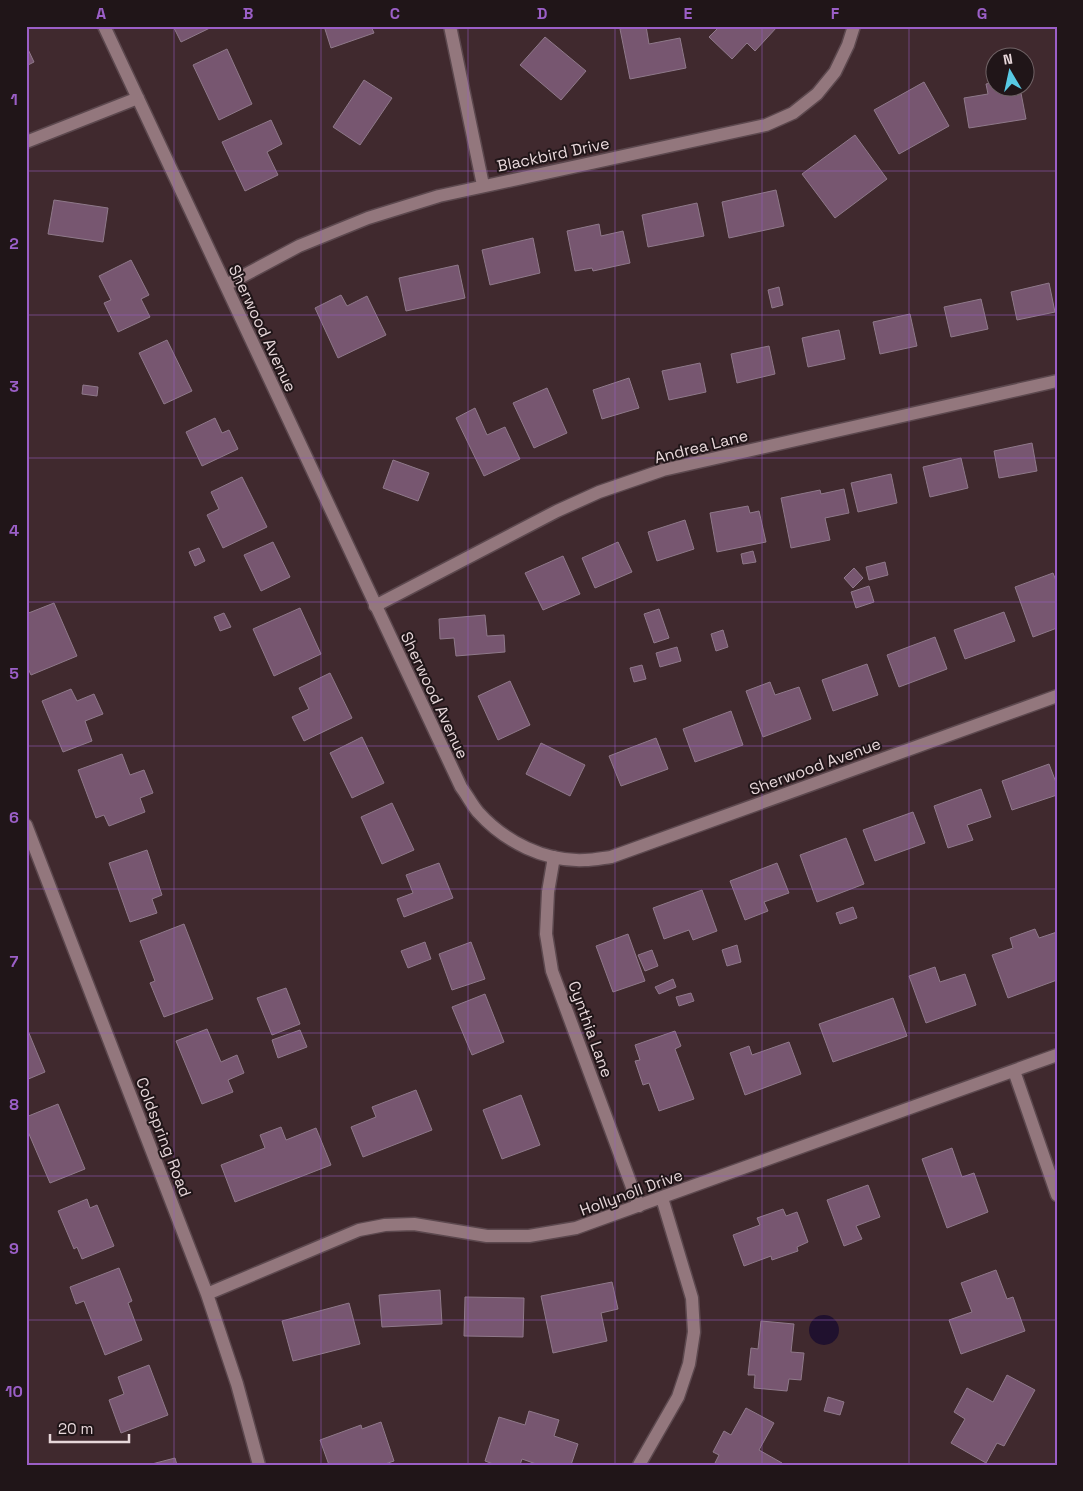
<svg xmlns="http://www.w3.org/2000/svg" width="1083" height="1491" viewBox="0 0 1083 1491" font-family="'Space Grotesk',sans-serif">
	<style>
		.water { fill: #20112e }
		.building { fill: #775670; stroke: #8f798a }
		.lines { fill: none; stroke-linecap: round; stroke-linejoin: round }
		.street-casing { stroke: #5c484e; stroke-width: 15 }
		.street { stroke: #93777d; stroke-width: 12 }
		.grid { fill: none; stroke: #9b5fc7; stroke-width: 1; stroke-opacity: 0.55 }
		.labels { text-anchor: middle; stroke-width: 4; stroke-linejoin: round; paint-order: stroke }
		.street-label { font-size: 16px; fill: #e7d7da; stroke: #201518 }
		.neatline { fill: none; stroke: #9b5fc7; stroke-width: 2 }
		.grid-label { font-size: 16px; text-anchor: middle; font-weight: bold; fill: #9b5fc7 }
	</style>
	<rect width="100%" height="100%" fill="#40292e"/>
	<path class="water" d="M809 1330a15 15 0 1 1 30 0a15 15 0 1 1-30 0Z"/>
	<path class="building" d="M173 26H214L181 42Z
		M324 26H371L374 33 331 48Z
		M632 26H646L649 44 680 38 686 68 630 79 620 29Z
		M720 26H776L777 27 755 51 747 43 732 59 709 37Z
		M545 37 586 71 561 100 520 65Z
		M26 45 34 62 26 66Z
		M227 49 252 104 219 120 193 65Z
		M364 80 392 98 360 145 333 127Z
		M924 82 949 126 899 154 874 110Z
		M996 82V88H1020L1026 119 969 128 964 98 988 94 986 84Z
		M271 120 282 144 267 152 278 175 245 191 222 142Z
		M855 135 887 179 835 218 802 174Z
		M776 190 784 226 729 238 722 202Z
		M54 200 108 208 103 242 48 234Z
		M697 203 704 236 648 247 642 215Z
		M599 224 601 236 623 231 630 263 593 271 592 268 575 271 567 231Z
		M533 238 540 273 490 285 482 250Z
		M131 260 149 295 141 299 150 317 118 332 104 303 111 300 99 276Z
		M458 265 465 298 406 311 399 278Z
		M1049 283 1055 312 1017 320 1011 292Z
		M779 287 783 305 772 308 768 290Z
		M341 295 347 306 367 296 386 335 338 358 315 308Z
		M981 299 988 329 951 337 944 307Z
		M910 314 917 346 880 354 873 322Z
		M839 330 845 359 808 367 802 338Z
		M167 340 192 391 164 404 139 353Z
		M769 346 775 374 737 383 731 354Z
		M700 363 706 392 669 400 662 371Z
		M629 378 639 408 602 419 593 390Z
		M83 385 98 387 97 396 82 394Z
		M547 388 567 433 534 448 513 403Z
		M475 408 487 435 505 427 520 459 484 476 456 418Z
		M215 418 222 433 229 430 238 449 202 466 186 432Z
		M1032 443 1037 471 999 478 994 451Z
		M961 458 968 488 930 497 923 467Z
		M393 460 429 473 418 501 383 488Z
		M891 474 897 503 858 512 851 483Z
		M242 477 267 527 223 548 207 515 219 509 211 492Z
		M844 489 849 513 825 518 830 540 791 548 781 498 820 490 821 494Z
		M748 506 750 513 759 511 766 542 717 552 710 513Z
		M685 520 694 549 657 561 648 532Z
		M273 542 290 577 261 591 244 555Z
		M618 542 632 572 595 588 582 558Z
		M199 548 205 561 195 566 189 552Z
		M753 551 756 562 743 564 741 554Z
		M563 556 580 594 543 610 525 573Z
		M885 562 888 575 869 580 866 567Z
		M854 568 863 578 853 588 844 578Z
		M1053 573 1057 583V628L1033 637 1015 587Z
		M869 586 874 602 856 608 851 592Z
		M54 603 77 656 31 675 26 664V614Z
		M300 608 321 654 274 676 253 629Z
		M659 609 669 638 654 643 644 614Z
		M1004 612 1015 641 965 659 954 630Z
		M224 613 231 627 220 631 214 617Z
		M485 615 487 636 504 635 505 652 456 656 454 638 440 639 439 619Z
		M723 630 728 647 716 651 711 634Z
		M935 637 947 669 899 687 887 655Z
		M677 647 681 661 660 667 656 653Z
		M867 664 878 695 833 711 822 680Z
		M642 665 646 679 634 682 630 668Z
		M330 673 352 718 304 741 292 717 309 709 299 688Z
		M510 681 530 725 498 740 478 696Z
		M770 682 775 695 799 687 811 719 763 737 746 691Z
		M71 689 77 701 94 694 103 714 85 721 92 741 63 752 42 701Z
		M731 711 743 745 695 762 683 729Z
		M362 737 384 783 352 798 330 753Z
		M656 738 668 769 621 786 609 756Z
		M541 743 585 765 570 796 526 774Z
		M122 754 130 775 144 770 153 793 140 798 145 812 109 826 104 815 96 818 78 770Z
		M1049 764 1057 785V795L1012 810 1002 781Z
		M981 789 991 817 967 825 973 840 948 848 934 806Z
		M392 803 414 850 382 864 361 817Z
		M913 812 925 843 875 861 863 830Z
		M846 838 864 884 817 902 800 855Z
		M147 850 162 895 152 899 157 913 130 922 109 863Z
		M439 863 453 898 404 917 397 899 413 893 406 875Z
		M777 863 789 893 764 902 768 911 745 920 730 881Z
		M702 890 717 931 693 940 689 930 664 939 653 908Z
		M853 907 857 918 840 924 836 913Z
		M184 924 213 999 164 1017 150 983 155 981 140 941Z
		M1035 929 1039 938 1057 932V980L1008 998 992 955 1013 948 1010 938Z
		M628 934 645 981 613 992 596 946Z
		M425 942 431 959 408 968 401 951Z
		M471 942 485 979 452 990 439 954Z
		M737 945 741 962 727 966 722 950Z
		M652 950 658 966 645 971 638 955Z
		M935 967 940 982 965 974 976 1005 926 1023 909 976Z
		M673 979 676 987 659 994 655 987Z
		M286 988 300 1024 272 1035 257 998Z
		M691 993 694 1001 679 1006 676 997Z
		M485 994 504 1042 472 1055 452 1007Z
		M893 998 907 1036 833 1062 819 1024Z
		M26 1026 45 1072 26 1080Z
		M207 1029 221 1062 237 1055 244 1073 228 1080 233 1092 202 1104 176 1041Z
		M300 1030 307 1047 278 1058 272 1040Z
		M675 1031 681 1046 675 1049 694 1099 659 1111 649 1083 643 1085 635 1061 640 1060 635 1045Z
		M789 1042 801 1074 745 1095 730 1053 749 1046 752 1055Z
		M416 1090 432 1130 363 1157 351 1127 376 1117 372 1107Z
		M521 1095 540 1145 502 1159 483 1110Z
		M58 1104 85 1169 50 1183 26 1127V1117Z
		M281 1127 286 1140 316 1128 331 1165 235 1202 221 1165 265 1148 260 1135Z
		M952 1148 962 1177 974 1173 988 1212 947 1228 922 1159Z
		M868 1185 880 1217 856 1226 862 1239 844 1246 827 1200Z
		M87 1199 90 1208 97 1205 114 1246 82 1259 77 1247 74 1249 58 1211Z
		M783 1209 786 1216 797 1212 808 1242 797 1247 798 1251 772 1260 771 1256 744 1266 733 1235 760 1225 757 1218Z
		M119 1268 132 1301 128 1303 142 1340 105 1355 84 1301 76 1304 70 1287Z
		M996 1270 1007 1299 1013 1297 1025 1331 961 1354 949 1320 972 1312 961 1283Z
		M612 1282 618 1309 601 1313 607 1341 553 1353 541 1296Z
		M440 1290 442 1324 382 1327 379 1295Z
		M465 1297 524 1298 523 1337 464 1336Z
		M349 1303 360 1344 293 1361 282 1321Z
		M761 1321 794 1324 791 1352 804 1353 801 1380 789 1379 787 1391 754 1388 755 1375H748L751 1348 758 1349Z
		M149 1365 168 1415 121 1433 109 1400 124 1394 118 1377Z
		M1007 1375 1035 1390 1004 1446 997 1443 986 1463 951 1443 965 1419 954 1412 967 1388 993 1402Z
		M828 1397 844 1402 840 1415 824 1411Z
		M746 1408 774 1423 759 1450 782 1463 781 1465H714L719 1455 713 1452 724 1431 731 1435Z
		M529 1411 559 1420 554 1436 578 1444 571 1465H539L522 1459 520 1465H496L485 1461 499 1417 525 1425Z
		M381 1422 394 1461 382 1465H329L320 1440 361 1425 362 1429Z
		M175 1458 177 1465H148Z"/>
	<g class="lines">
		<g class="street-casing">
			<path id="street" d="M104 26 461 787C467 795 472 805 478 812 505 842 545 862 585 860 593 860 603 858 611 857L1057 696
				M450 26 483 185
				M26 142 138 98
				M226 285 299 246 368 218 439 196 766 125 793 113 817 94 835 72 848 45 854 26
				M375 606 557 511 599 492 663 470 1057 381
				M26 825 207 1294 237 1384 259 1465
				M554 857 548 892 546 934 552 971 639 1206
				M1014 1071 1057 1195
				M207 1294 359 1230 385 1225 414 1224 487 1236H529L576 1228 1057 1055
				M639 1465 678 1397 689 1364 694 1332 692 1298 662 1198"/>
		</g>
		<use href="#street" class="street"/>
	</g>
	<path class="grid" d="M174 26V1465M321 26V1465M468 26V1465M615 26V1465M762 26V1465M909 26V1465M26 171H1057M26 315H1057M26 458H1057M26 602H1057M26 746H1057M26 889H1057M26 1033H1057M26 1176H1057M26 1320H1057"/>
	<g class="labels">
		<g class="street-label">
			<text transform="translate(553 154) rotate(-12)" y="6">Blackbird Drive</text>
			<text transform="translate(263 328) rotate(65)" y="6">Sherwood Avenue</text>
			<text transform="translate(701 446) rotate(-14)" y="6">Andrea Lane</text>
			<text transform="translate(435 695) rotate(65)" y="6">Sherwood Avenue</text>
			<text transform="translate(815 766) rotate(-20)" y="6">Sherwood Avenue</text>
			<text transform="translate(591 1029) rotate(70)" y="6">Cynthia Lane</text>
			<text transform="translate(164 1137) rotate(69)" y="6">Coldspring Road</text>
			<text transform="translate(631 1192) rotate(-20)" y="6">Hollynoll Drive</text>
		</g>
	</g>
	<rect width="1083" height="1491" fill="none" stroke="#201518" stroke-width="55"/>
	<g transform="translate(1010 72) rotate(351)"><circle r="24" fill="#201518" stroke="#706366"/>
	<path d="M0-4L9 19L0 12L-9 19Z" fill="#58c9e3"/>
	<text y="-8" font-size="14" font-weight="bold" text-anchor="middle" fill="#e7d7da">N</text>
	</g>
	<path d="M50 1434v8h79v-8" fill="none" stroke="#e7d7da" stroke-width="2.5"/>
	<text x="58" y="1434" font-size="15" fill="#e7d7da" stroke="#201518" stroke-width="4" paint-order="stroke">20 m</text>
	<rect x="28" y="28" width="1028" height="1436" class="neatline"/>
	<g class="grid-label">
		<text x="101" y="19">A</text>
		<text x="248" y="19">B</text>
		<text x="395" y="19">C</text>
		<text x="542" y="19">D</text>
		<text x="688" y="19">E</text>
		<text x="835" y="19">F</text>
		<text x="982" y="19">G</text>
		<text x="14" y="105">1</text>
		<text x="14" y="249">2</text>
		<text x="14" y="392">3</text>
		<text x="14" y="536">4</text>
		<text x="14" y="679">5</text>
		<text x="14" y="823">6</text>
		<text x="14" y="967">7</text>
		<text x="14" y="1110">8</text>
		<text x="14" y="1254">9</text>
		<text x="14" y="1397">10</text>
	</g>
</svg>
